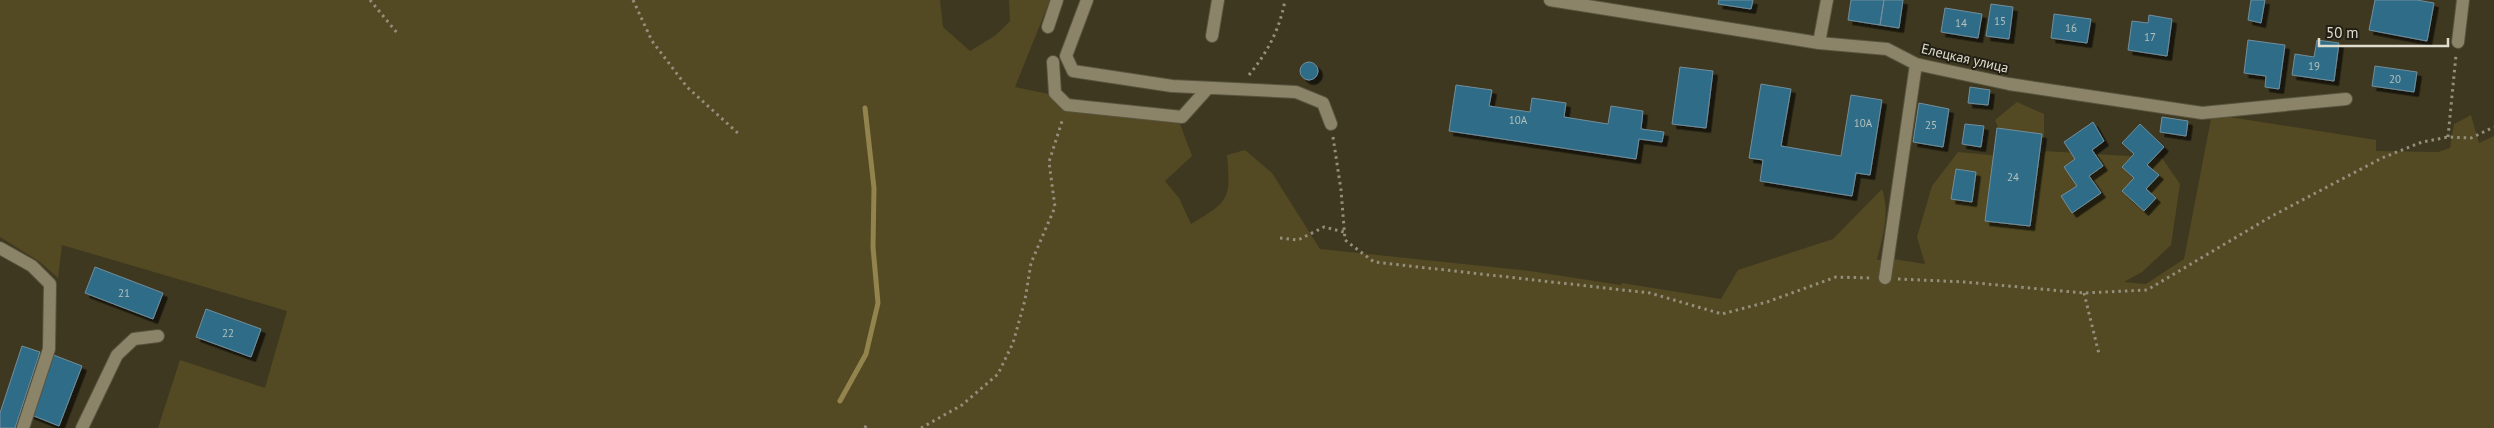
<svg xmlns="http://www.w3.org/2000/svg" width="2494" height="428" viewBox="0 0 2494 428" font-family="'PT Sans',sans-serif">
	<style>
		.green { fill: #534922 }
		.lines { fill: none; stroke-linecap: round; stroke-linejoin: round }
		.stream { stroke: #93844d; stroke-width: 5 }
		.building { fill: #2e6c88; stroke: #728e9d; filter: url(#shadow) }
		.minor-casing { stroke: #59543f; stroke-width: 14 }
		.path { stroke: #948f7c; stroke-width: 3; stroke-dasharray: 2.5 4; stroke-linecap: butt }
		.minor { stroke: #8b8469; stroke-width: 12 }
		.labels { text-anchor: middle; stroke-width: 4; stroke-linejoin: round; paint-order: stroke }
		.number-label { font-size: 11px; fill: #b4c1bc }
		.street-label { font-size: 14px; fill: #e0ddce; stroke: #221f14 }
	</style>
	<defs>
		<filter id="shadow"><feDropShadow dx="4.5" dy="4.5" stdDeviation="0" flood-color="#0009"/></filter>
	</defs>
	<rect width="100%" height="100%" fill="#3e3820"/>
	<path class="green" d="M0 0H940L943 27 970 51 996 35 1010 21 1009 0H1050L1015 87 1179 121 1192 156 1165 181 1179 198 1191 224C1229 201 1231 200 1227 155L1245 150 1272 173 1320 249 1530 271 1621 285 1622 283 1721 299 1738 270 1833 239 1882 189C1890 212 1883 236 1877 260L1893 259 1925 264 1917 237 1932 186 1958 152 2011 157 1995 120 2017 102 2044 114V151L2162 158 2180 184 2171 245 2142 272 2124 282 2146 284 2184 259 2211 119 2217 115 2376 140V151L2438 152 2450 148 2454 124 2471 115 2479 143 2494 136V428H158L180 360 265 388 287 311 62 245 58 278 40 262 0 237Z"/>
	<g class="lines">
		<path class="stream" d="M840 401 866 354 878 303 873 247 874 188 865 108"/>
	</g>
	<path class="building" d="M1719 0H1753L1751 9 1718 4Z
		M1851 0H1884L1880 25 1848 20Z
		M1884 0H1903L1899 28 1880 25Z
		M2251 0H2265L2261 23 2248 20Z
		M2375 0H2417L2434 3 2427 41 2369 30Z
		M1991 4 2013 7 2009 39 1986 36Z
		M1945 8 1982 14 1978 38 1941 32Z
		M2054 14 2091 19 2087 43 2051 38Z
		M2149 15 2172 19 2167 56 2128 50 2132 21 2148 23Z
		M2248 40 2285 45 2279 89 2265 87 2266 76 2244 73Z
		M2317 40 2339 43 2334 81 2292 75 2295 54 2314 57Z
		M1300 71a9 9 0 1 1 18 0a9 9 0 1 1-18 0Z
		M2375 66 2417 72 2414 92 2372 86Z
		M1680 67 1713 71 1706 128 1672 124Z
		M1761 84 1791 89 1781 146 1841 156 1851 95 1882 100 1870 175 1856 173 1852 196 1760 181 1763 160 1749 158Z
		M1456 85 1492 90 1489 106 1530 112 1532 98 1566 103 1564 117 1608 124 1611 106 1643 111 1641 129 1664 132 1662 142 1639 139 1636 159 1449 131Z
		M1970 87 1990 90 1988 105 1968 103Z
		M1919 103 1949 109 1943 147 1913 142Z
		M2162 117 2188 121 2186 136 2160 132Z
		M2093 122 2104 141 2092 150 2103 166 2089 176 2101 193 2072 213 2061 196 2077 186 2064 167 2075 159 2064 142Z
		M1965 124 1984 126 1981 147 1962 144Z
		M2140 124 2164 147 2147 165 2159 175 2146 189 2156 198 2144 211 2122 191 2134 178 2122 167 2134 154 2122 143Z
		M1997 128 2042 134 2030 226 1985 221Z
		M1956 169 1976 172 1972 202 1951 199Z
		M95 267 163 293 153 319 85 293Z
		M206 309 261 329 251 357 196 337Z
		M22 346 40 352 15 428H0V413Z
		M51 354 82 366 59 426 29 414Z"/>
	<g class="lines">
		<g class="minor-casing">
			<path id="minor" d="M1087 0 1066 56 1073 71 1172 86 1296 92 1323 103 1331 124
				M1550 0 1819 43 1887 49 1916 64 2009 84 2202 113 2346 99
				M1048 27 1057 0
				M1212 36 1218 0
				M2458 42 2463 0
				M1819 43 1827 0
				M1053 62 1055 93 1067 105 1182 117 1208 88
				M0 248 32 266 50 284 49 349 23 428
				M1885 278 1916 64
				M82 428 117 355 134 339 158 336"/>
		</g>
		<path class="path" d="M370 0 398 34
			M633 0 652 41 687 87 740 135
			M1249 75C1267 53 1280 29 1285 0
			M1333 137 1341 190 1345 240 1374 262 1650 293 1722 314 1767 302 1836 277 1871 278
			M2448 137 2456 55
			M1280 238 1298 240 1324 227 1344 232
			M1898 279 1965 282 2084 293 2147 290 2272 216 2382 158 2422 142 2448 137 2471 138 2494 127
			M2084 293 2099 354
			M865 428 867 423
			M921 428 962 405 998 374 1013 343 1025 300 1031 263 1055 207 1049 162 1063 118"/>
		<use href="#minor" class="minor"/>
	</g>
	<g class="labels">
		<g class="number-label">
			<text x="2000" y="25">15</text>
			<text x="1961" y="27">14</text>
			<text x="2071" y="32">16</text>
			<text x="2150" y="41">17</text>
			<text x="2314" y="70">19</text>
			<text x="2395" y="83">20</text>
			<text x="1518" y="124">10А</text>
			<text x="1863" y="127">10А</text>
			<text x="1931" y="129">25</text>
			<text x="2013" y="181">24</text>
			<text x="124" y="297">21</text>
			<text x="228" y="337">22</text>
		</g>
		<g class="street-label">
			<text transform="translate(1965 58) rotate(13)" y="5">Елецкая улица</text>
		</g>
	</g>
	<path d="M2319 38v8h129v-8" fill="none" stroke="#e0ddce" stroke-width="2.5"/>
	<text x="2326" y="38" font-size="15" fill="#e0ddce" stroke="#221f14" stroke-width="4" paint-order="stroke">50 m</text>
</svg>
